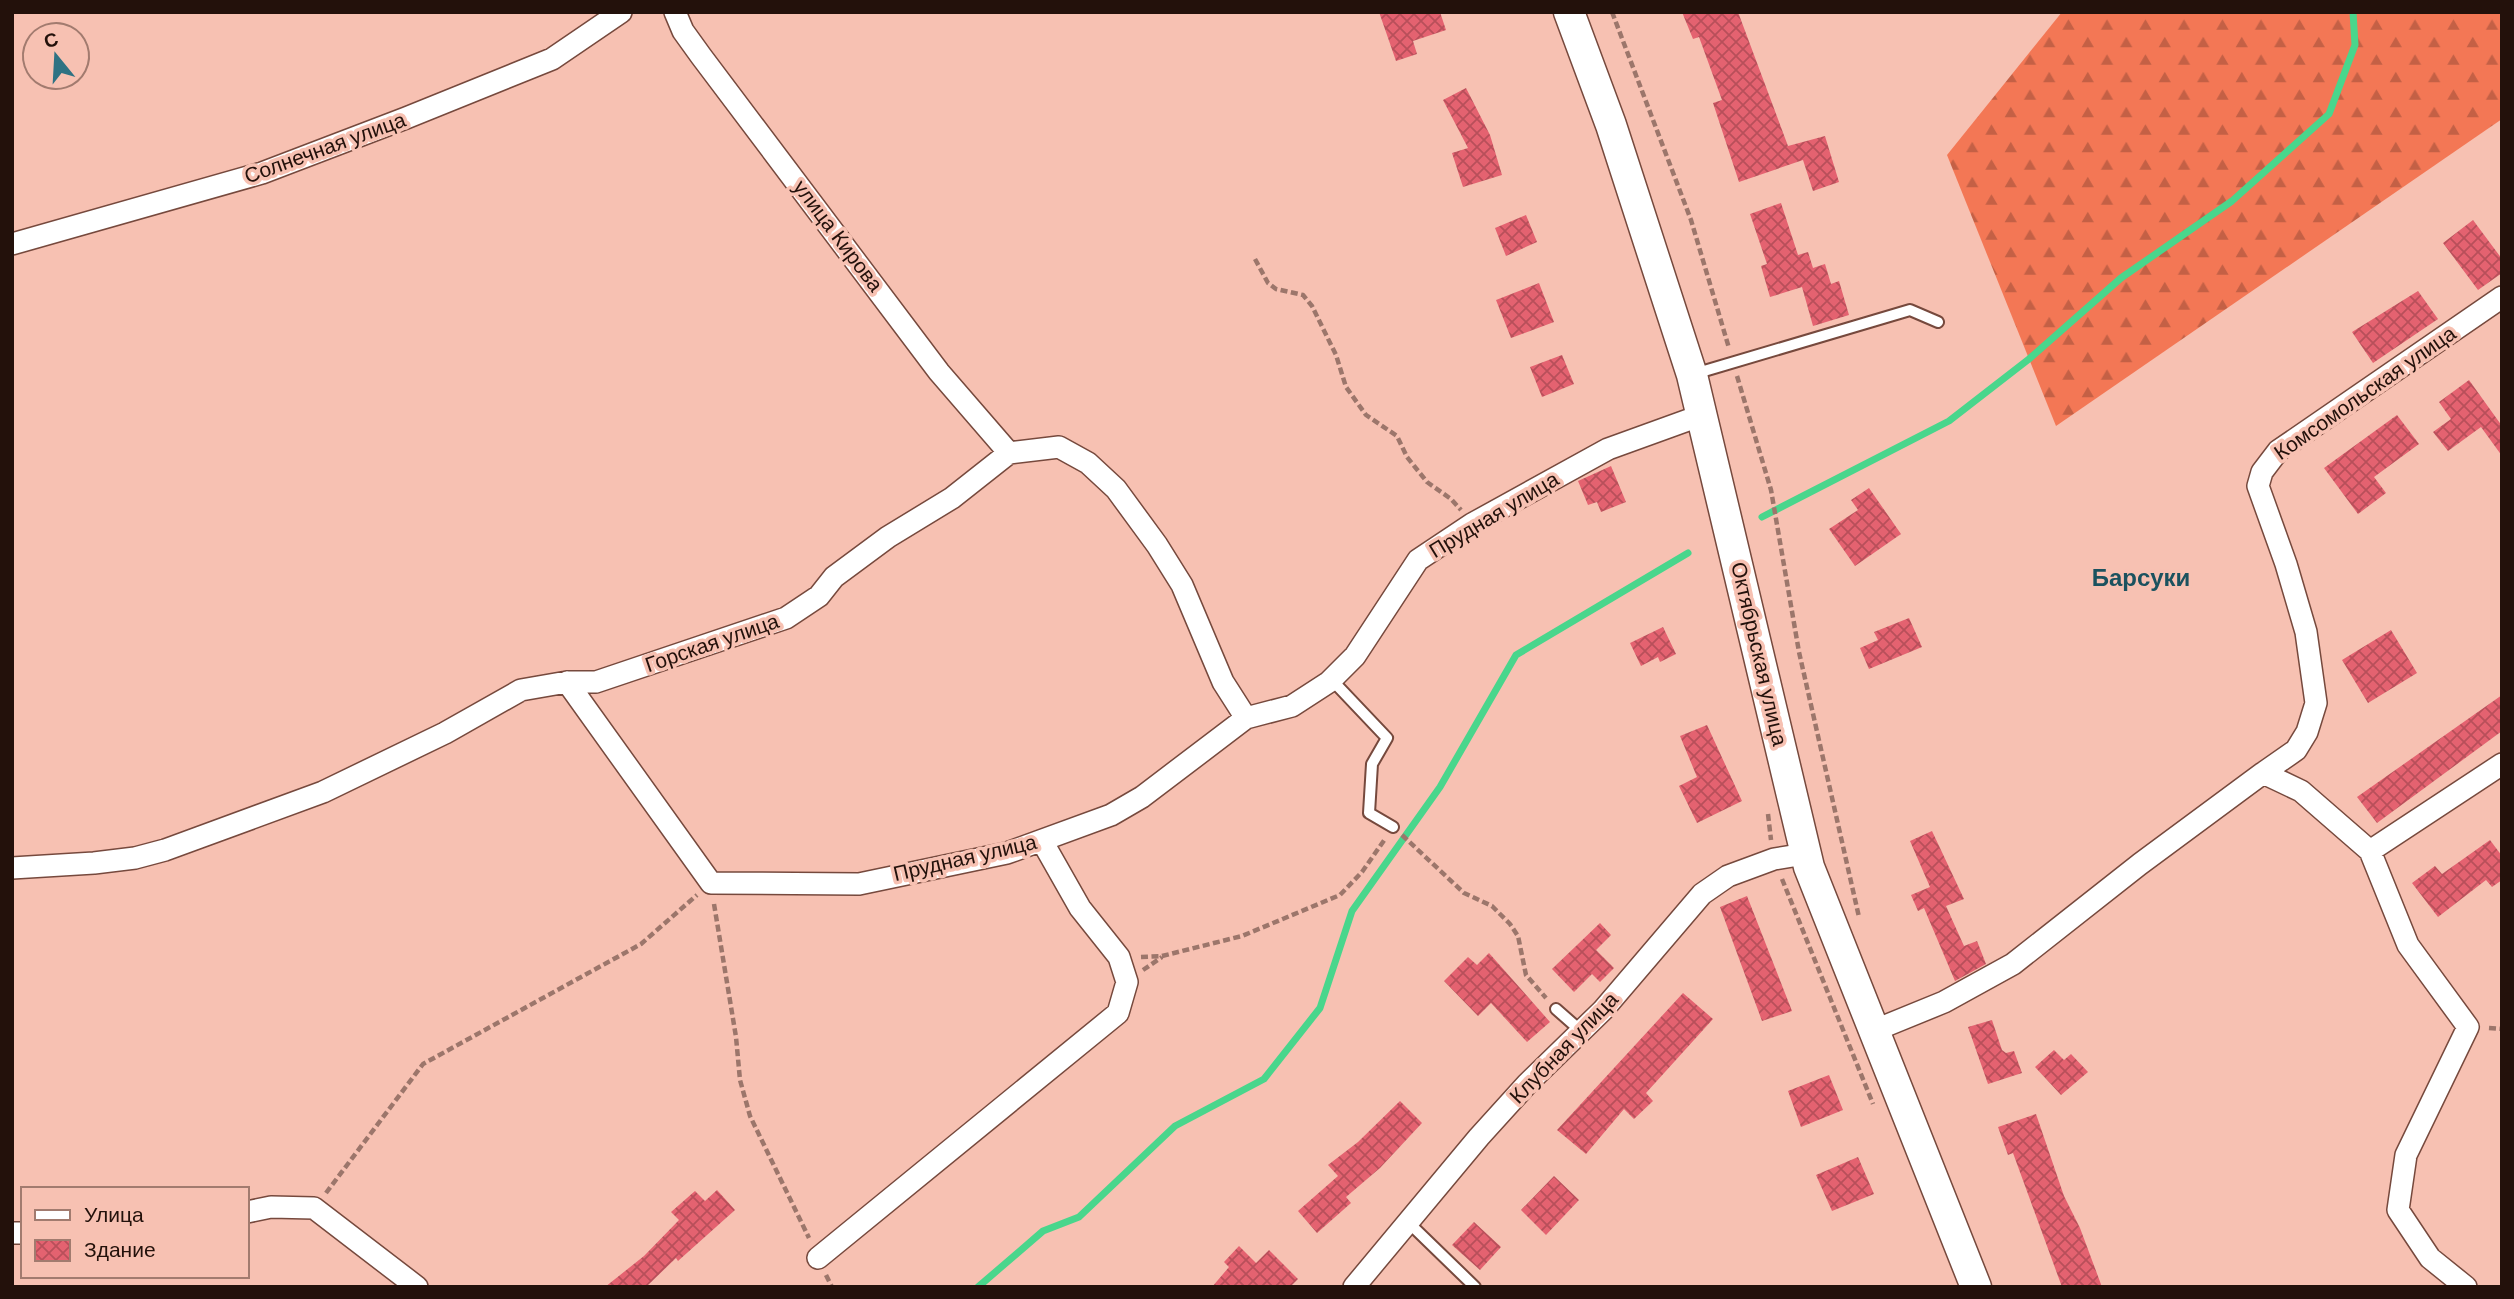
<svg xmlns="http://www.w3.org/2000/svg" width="2514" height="1299" viewBox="0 0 2514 1299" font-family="'DM Sans',sans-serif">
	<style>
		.forest { fill: url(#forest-firs) }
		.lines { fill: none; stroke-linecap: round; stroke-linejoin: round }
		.stream { stroke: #49d68c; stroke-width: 7 }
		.building { fill: url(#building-cross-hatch) }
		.service-casing { stroke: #76493d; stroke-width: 14 }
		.minor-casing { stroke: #76493d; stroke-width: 24 }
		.secondary-casing { stroke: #76493d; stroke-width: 33 }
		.path { stroke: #9c766b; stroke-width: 4.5; stroke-dasharray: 7 3.5; stroke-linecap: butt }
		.service { stroke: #fff; stroke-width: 10 }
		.minor { stroke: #fff; stroke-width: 21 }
		.secondary { stroke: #fff; stroke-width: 30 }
		.labels { text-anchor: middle; stroke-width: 7; stroke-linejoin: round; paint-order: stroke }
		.street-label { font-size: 21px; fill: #23110b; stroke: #f7c1b2 }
		.quarter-label { font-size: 24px; font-weight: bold; fill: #1b525f; stroke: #f7c1b2 }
	</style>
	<defs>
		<pattern id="forest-firs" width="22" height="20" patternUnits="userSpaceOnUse" patternTransform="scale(1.75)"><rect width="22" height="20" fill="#f37755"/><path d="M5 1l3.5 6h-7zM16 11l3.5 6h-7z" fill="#c46045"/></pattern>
		<pattern id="building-cross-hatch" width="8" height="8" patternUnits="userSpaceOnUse" patternTransform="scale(1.75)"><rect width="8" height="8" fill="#e46270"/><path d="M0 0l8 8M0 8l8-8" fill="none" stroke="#b84f5a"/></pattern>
	</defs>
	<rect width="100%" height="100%" fill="#f7c1b2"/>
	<path class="forest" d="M2062 12H2502V119L2056 426 1947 155Z"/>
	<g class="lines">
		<path class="stream" d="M1762 517 1949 421 2029 359 2121 278 2232 201 2329 114 2355 45 2353 12
			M978 1287 1043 1231 1079 1217 1175 1126 1264 1079 1320 1008 1352 911 1440 787 1516 655 1688 553"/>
	</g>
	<path class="building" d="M1379 12H1440L1446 30 1413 41 1417 54 1396 61Z
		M1682 12H1738L1788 146 1825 136 1839 182 1813 191 1803 160 1739 182 1713 103 1722 100 1699 37 1693 39Z
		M1466 88 1490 135 1502 175 1463 187 1452 153 1468 148 1443 100Z
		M1781 203 1798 255 1808 252 1813 268 1825 264 1831 284 1839 281 1849 315 1813 326 1802 287 1770 297 1761 266 1767 264 1750 214Z
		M1526 215 1537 242 1506 256 1495 228Z
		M2473 220 2502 259V273L2478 290 2443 243Z
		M1539 283 1554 322 1511 338 1496 300Z
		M2418 291 2438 319 2373 363 2352 332Z
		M1562 355 1574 384 1542 397 1530 367Z
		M2469 380 2502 426V456L2481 427 2448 451 2433 432 2451 419 2439 402Z
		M2397 415 2419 444 2374 477 2386 493 2358 514 2324 468Z
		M1611 466 1626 502 1601 512 1597 502 1588 505 1578 481Z
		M1869 488 1901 534 1855 566 1829 529 1858 510 1851 500Z
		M1909 618 1922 647 1869 669 1860 648 1878 640 1874 632Z
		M1663 627 1676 654 1660 662 1658 657 1641 666 1630 643Z
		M2391 630 2417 673 2368 703 2342 660Z
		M2502 695V731L2377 823 2357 797Z
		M1707 725 1742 801 1697 823 1679 786 1697 777 1680 736Z
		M1932 831 1964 899 1946 906 1964 946 1977 941 1986 964 1955 981 1924 908 1918 911 1911 895 1930 887 1910 841Z
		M2490 840 2502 856V880L2492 887 2486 880 2438 917 2412 883 2435 866 2442 874Z
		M1747 896 1792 1011 1762 1021 1720 907Z
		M1600 923 1611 935 1596 950 1614 968 1600 982 1592 974 1574 992 1552 969Z
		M1489 953 1550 1022 1527 1042 1491 1003 1478 1016 1444 981 1468 957 1477 965Z
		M1683 993 1713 1019 1646 1093 1653 1101 1634 1119 1624 1109 1586 1154 1557 1130Z
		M1992 1020 2002 1050 2006 1053 2014 1051 2022 1073 1988 1084 1968 1027Z
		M2054 1050 2064 1060 2071 1054 2088 1072 2061 1095 2035 1067Z
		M1829 1075 1843 1110 1801 1127 1788 1091Z
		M1400 1101 1422 1123 1380 1168 1346 1197 1351 1203 1317 1233 1298 1211 1338 1176 1328 1165 1358 1142Z
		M2036 1114 2064 1196 2080 1228 2102 1287H2062L2013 1153 2008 1155 1998 1127Z
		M1858 1157 1874 1194 1832 1211 1816 1175Z
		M1554 1176 1579 1200 1546 1235 1521 1210Z
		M717 1190 735 1210 678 1261 676 1258 646 1287H605L644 1256 679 1220 671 1212 695 1191 705 1201Z
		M1474 1222 1501 1247 1480 1270 1452 1245Z
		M1239 1246 1256 1263 1269 1250 1298 1279 1290 1287H1212L1229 1267 1224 1262Z"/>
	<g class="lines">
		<g class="service-casing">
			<path id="service" d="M1694 374 1910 310 1938 322
				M1332 680 1387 738 1372 764 1369 813 1393 827
				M1556 1009 1581 1031
				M1409 1223 1475 1287"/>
		</g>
		<g class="minor-casing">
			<path id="minor" d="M675 12 683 31 701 56 939 372 1009 453
				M12 244 262 173 406 118 552 59 621 12
				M567 682 711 883 859 884 1007 853 1111 815 1142 797 1246 718 1292 706 1329 682 1355 656 1418 560 1472 524 1608 449 1702 415
				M2263 773 2296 750 2307 732 2316 703 2306 632 2286 564 2258 486 2262 472 2278 451 2502 297
				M2370 851 2502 764
				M12 868 94 863 135 858 165 850 323 792 445 733 521 690 567 682H596L786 618 819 596 834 577 888 537 952 498 1009 453 1059 447 1088 463 1116 489 1157 545 1182 585 1223 682 1246 718
				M1873 1031 1944 1002 2013 964 2140 864 2263 773 2301 791 2370 851 2408 945 2468 1027 2406 1155 2398 1210 2430 1258 2466 1287
				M247 1212 271 1207 314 1208 417 1287
				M12 1233H23
				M818 1258 1118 1013 1127 982 1119 957 1080 908 1042 841
				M1354 1287 1479 1137 1527 1084 1603 1010 1702 894 1728 876 1774 859 1805 854"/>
		</g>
		<g class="secondary-casing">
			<path id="secondary" d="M1569 12 1611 125 1692 375 1809 867 1976 1287"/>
		</g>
		<path class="path" d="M1612 12 1691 220 1729 348
			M1255 259 1268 283 1276 289 1303 295 1312 306 1336 355 1346 387 1366 415 1397 436 1407 457 1427 482 1451 499 1461 510
			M1737 376 1771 490 1799 652 1859 917
			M1768 814 1771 840
			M1402 835 1464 893 1492 906 1510 924 1518 936 1526 975 1546 998
			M1782 879 1873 1104
			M714 904 736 1037 740 1080 750 1116 809 1238
			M1141 957 1162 956 1242 936 1340 895 1362 872 1385 839
			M1143 970 1162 957
			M2489 1028 2502 1029
			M326 1193 423 1064 641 944 697 895
			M826 1275 832 1287"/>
		<use href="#service" class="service"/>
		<use href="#minor" class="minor"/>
		<use href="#secondary" class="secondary"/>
	</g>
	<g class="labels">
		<g class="street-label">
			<text transform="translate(325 148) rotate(-20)" y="7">Солнечная улица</text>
			<text transform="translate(838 236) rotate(53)" y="7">улица Кирова</text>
			<text transform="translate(2365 393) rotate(-35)" y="7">Комсомольская улица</text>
			<text transform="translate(1494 515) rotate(-31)" y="7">Прудная улица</text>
			<text transform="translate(712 643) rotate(-19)" y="7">Горская улица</text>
			<text transform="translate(1759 654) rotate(77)" y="7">Октябрьская улица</text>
			<text transform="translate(965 858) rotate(-13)" y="7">Прудная улица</text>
			<text transform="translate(1564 1048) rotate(-46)" y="7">Клубная улица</text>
		</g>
		<g class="quarter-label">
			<text x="2141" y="586">Барсуки</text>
		</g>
	</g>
	<rect width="2514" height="1299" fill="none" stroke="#23110b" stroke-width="28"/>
	<rect x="21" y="1187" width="228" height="91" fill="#f7c1b2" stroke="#a27b6f" stroke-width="2"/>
	<rect x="35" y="1210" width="35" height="10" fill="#ffffff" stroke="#a27b6f" stroke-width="2"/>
	<text x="84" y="1222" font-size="21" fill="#23110b">Улица</text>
	<rect x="35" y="1240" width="35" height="21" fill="url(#building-cross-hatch)" stroke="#a27b6f" stroke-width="2"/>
	<text x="84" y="1257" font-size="21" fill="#23110b">Здание</text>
	<g transform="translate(56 56) rotate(342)"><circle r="33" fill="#f7c1b2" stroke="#a27b6f" stroke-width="2"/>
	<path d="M0-5L12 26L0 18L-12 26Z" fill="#2f7283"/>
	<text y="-10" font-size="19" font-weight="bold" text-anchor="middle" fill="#23110b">С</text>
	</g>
</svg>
